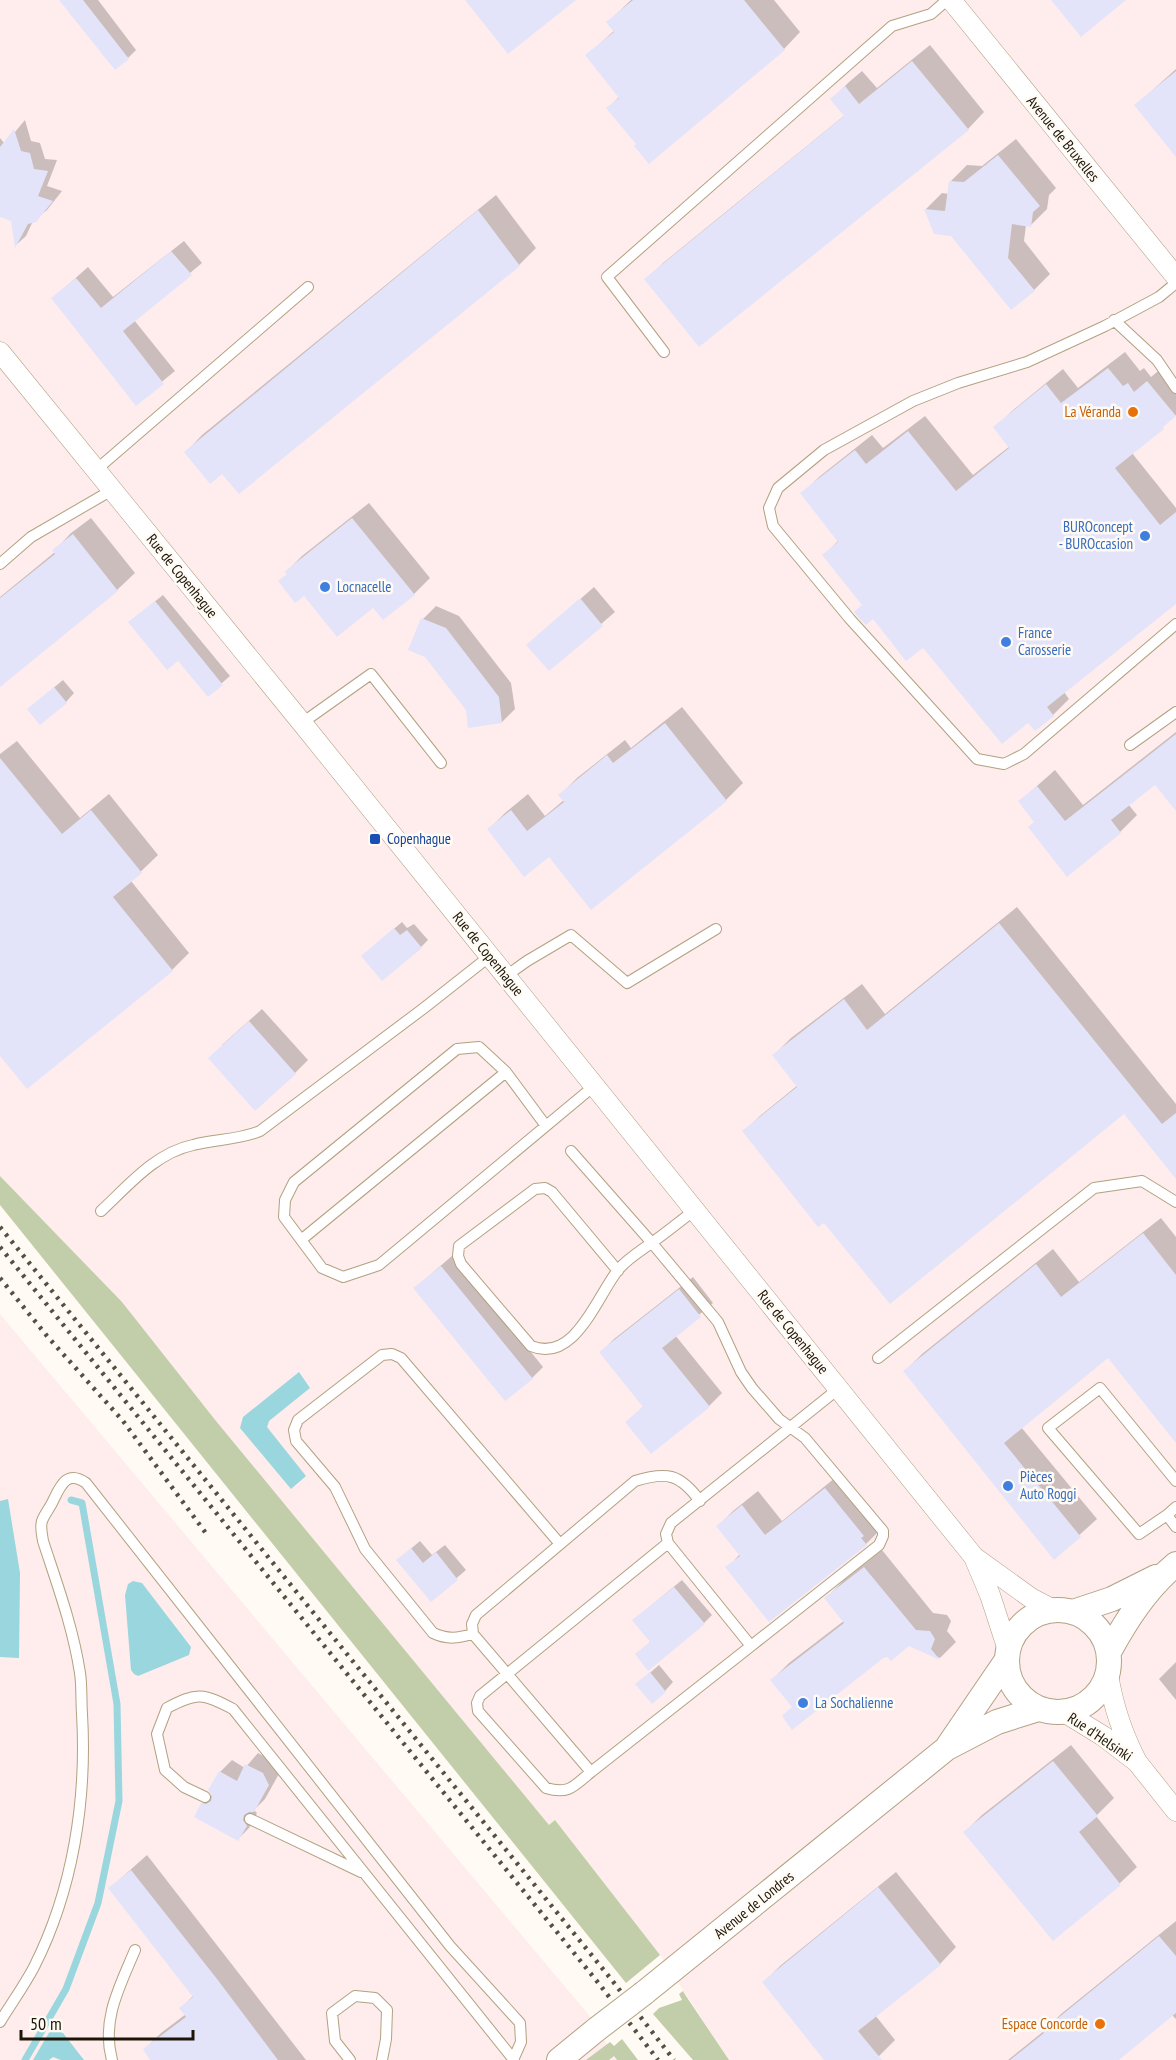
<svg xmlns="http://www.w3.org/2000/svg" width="1176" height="2060" viewBox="0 0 1176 2060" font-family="'PT Sans Narrow',sans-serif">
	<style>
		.industrial { fill: #feedec }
		.green { fill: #c2cdaa }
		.water { fill: #9ad6de }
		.shadow { fill: #0003 }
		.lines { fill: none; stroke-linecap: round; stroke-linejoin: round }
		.stream { stroke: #9ad6de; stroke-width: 7 }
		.building { fill: #e3e4fa }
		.service-casing { stroke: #b2a181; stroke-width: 12 }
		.minor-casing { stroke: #b2a181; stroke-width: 21 }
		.tertiary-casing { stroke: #b2a181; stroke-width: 26 }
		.service { stroke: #fff; stroke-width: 10 }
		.minor { stroke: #fff; stroke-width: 20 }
		.tertiary { stroke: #fff; stroke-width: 24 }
		.rail { stroke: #554f44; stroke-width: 4.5; stroke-dasharray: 3 6; stroke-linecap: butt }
		.tertiary-bridge-casing { stroke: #b2a181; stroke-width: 26; stroke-linecap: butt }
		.tertiary-bridge { stroke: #fff; stroke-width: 24 }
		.food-dot { fill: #e8710a; stroke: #fffbf4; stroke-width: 2 }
		.shop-dot { fill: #3f7fe0; stroke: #fffbf4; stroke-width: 2 }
		.transit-dot { fill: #1a4fb4; stroke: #fffbf4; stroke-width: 2 }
		.labels { text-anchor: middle; stroke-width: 5; stroke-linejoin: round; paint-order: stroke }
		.street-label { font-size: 15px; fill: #1c1609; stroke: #fffbf4 }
		.food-label { font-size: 15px; fill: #c56008; stroke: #fffbf4; text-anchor: end }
		.shop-label { font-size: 15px; fill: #366cbe; stroke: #fffbf4; text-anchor: start }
		.transit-label { font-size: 15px; fill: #164399; stroke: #fffbf4; text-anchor: start }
	</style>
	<rect width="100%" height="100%" fill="#fffbf4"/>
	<path class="industrial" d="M0 0H1176V2060H729L660 1955 556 1821 549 1825 216 1421 122 1302 0 1176Z
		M0 1314 588 2014 617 2060H0Z"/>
	<path class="green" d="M0 1176 122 1302 216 1421 549 1825 555 1820 660 1955 626 1983 0 1205Z
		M683 1991 686 1996 729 2060H693L653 2014 659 2008 682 2000 679 1994Z
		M622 2039 638 2060H617L614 2056 609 2060H586L610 2042 614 2046Z"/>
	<path class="water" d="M299 1372 310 1388 269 1421 267 1427 306 1476 291 1489 240 1428 243 1417Z
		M8 1499 20 1573 19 1658 0 1657V1501Z
		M133 1581 142 1583 191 1647 189 1655 138 1676 134 1674 131 1670 125 1595 128 1584Z
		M57 2030 63 2033 84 2060H61L53 2057 49 2060H33L50 2031Z"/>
	<path class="shadow" d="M61 0H98L136 50 128 58Z
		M631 0H774L800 32 784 49 638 144 608 108 620 96 587 55 615 30 608 22Z
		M930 45 984 112 968 129 646 280 663 263 845 115 832 99 849 82 862 71 877 88Z
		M1176 69V155L1136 105Z
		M25 120 31 141 40 143 45 159 57 160 47 186 62 191 47 210 33 221 26 236 16 245 13 220 0 216V138L5 144Z
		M1016 139 1056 188 1049 195 1047 209 1031 225H1026L1024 241 1050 274 1034 290 952 235 926 209 942 193 949 194 950 182 967 165 982 166Z
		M496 195 536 248 519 265 239 492 222 472 186 452 202 435Z
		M184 241 202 263 134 320 175 371 136 403 53 298 88 267 113 297Z
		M1125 352 1140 371 1144 368 1151 377 1164 366 1176 380V415L1132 453 1176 508V602L1064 692 1069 699 1053 715 1029 721 863 605 824 555 839 540 802 494 819 477 872 435 883 448 925 416 973 475 1010 446 995 428 1012 411 1063 369 1078 388Z
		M369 503 430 578 414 594 373 606 304 594 286 572 302 556Z
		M91 518 135 573 117 590 4 682 0 677V597L55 552 54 551 71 533Z
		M594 587 615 612 549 669 528 645Z
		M163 595 230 676 208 695 179 658 138 615Z
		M436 606 459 616 511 683 515 709 502 722 467 710 423 619Z
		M63 680 74 693 66 702 38 701Z
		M682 707 743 783 726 800 591 908 549 855 489 829 505 813 528 794 545 816 564 800 560 795 577 778 625 740 631 748Z
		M1176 732V809L1155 782 1128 804 1137 815 1120 832 1067 875 1035 822 1020 801 1055 770 1083 805Z
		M17 741 80 818 109 794 158 855 131 881 189 953 172 970 27 1087 0 1054V754Z
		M1017 907 1176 1104V1176L1124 1112 824 1221 744 1131 761 1115 798 1085 774 1055 791 1038 862 984 885 1014Z
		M402 922 407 928 414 924 428 940 421 947 370 949Z
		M262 1009 308 1060 295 1073 222 1045Z
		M1161 1218 1176 1237V1440L1109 1356 1021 1427 1097 1519 1054 1558 905 1371 922 1354 1053 1249 1079 1282Z
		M453 1255 543 1367 532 1378 415 1288Z
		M693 1277 713 1303 675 1335 722 1393 709 1406 627 1422 644 1406 601 1352 614 1339Z
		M841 1473 881 1529 866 1544 727 1568 740 1554 718 1526 733 1511 758 1491 782 1521Z
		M420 1541 432 1555 445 1545 466 1570 431 1600 407 1552Z
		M882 1550 933 1613 947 1615 951 1621 947 1631 956 1642 940 1658 909 1644 793 1706 772 1680 789 1663 845 1620 826 1598 843 1581Z
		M682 1580 712 1615 704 1623 637 1654 651 1641 642 1613Z
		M1176 1662V1700L1159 1679Z
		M659 1665 673 1682 665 1691 637 1684Z
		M1071 1745 1114 1798 1096 1816 1137 1867 1120 1883 1053 1938 965 1832 982 1815Z
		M258 1753 274 1762 280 1772 265 1799 254 1810 257 1813 249 1828 238 1839 202 1804 213 1794 210 1790 220 1772 232 1760 245 1768Z
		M147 1855 306 2060H152L145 2049 161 2033 186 2014 181 2008 193 1996 110 1888Z
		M896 1872 956 1947 940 1964 875 2015 895 2040 879 2056 874 2060H830L764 1982 780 1966Z
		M1176 1921V2019L1171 2014 1116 2060H1008L1044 2031 1061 2014Z"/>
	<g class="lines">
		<path class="stream" d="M25 2060 66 1989 98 1903 119 1801 117 1704 82 1503 71 1500"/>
	</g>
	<path class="building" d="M59 0H83L129 59 115 70Z
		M465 0H576L508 54Z
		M633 0H744L785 50 649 164 634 146 636 144 606 108 619 98 585 55 614 32 606 22Z
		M1051 0H1126L1081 37Z
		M912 61 969 130 699 347 644 279 844 116 830 99 845 86 859 104Z
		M1176 71V157L1134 105Z
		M14 129 21 151 30 153 34 169 48 171 38 196 53 201 36 222 28 224 15 248 11 221 0 217V147Z
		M998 155 1040 206 1033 212 1031 227 1012 224 1008 258 1035 291 1011 310 951 236 934 234 924 209 945 211 949 181 964 182Z
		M478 210 520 266 239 494 222 474 210 484 184 452Z
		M171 251 192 275 123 331 164 384 136 406 51 298 76 278 101 308Z
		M1108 368 1123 386 1128 383 1134 392 1147 381 1176 416 1163 427 1164 429 1115 468 1160 525 1176 512V604L1047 707 1054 716 1035 731 1028 723 1002 744 923 648 906 661 873 619 866 625 859 618 854 612 862 605 822 555 838 542 800 493 855 450 866 464 908 431 956 491 1009 448 993 427 1046 384 1061 403Z
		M352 518 415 595 383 620 373 608 337 637 304 596 295 603 278 581 287 574 284 572Z
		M73 534 118 591 0 687V598L55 554 52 550Z
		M580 598 603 626 549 671 526 645Z
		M155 601 223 685 208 697 178 661 167 670 128 622Z
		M421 618 446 628 476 667 499 697 502 723 468 728 466 710 425 657 408 650Z
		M54 687 67 703 40 725 27 709Z
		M665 723 727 801 591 910 549 857 524 877 487 829 511 810 527 831 564 802 558 795 607 755 613 763Z
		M1176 734V811L1155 785 1111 820 1121 833 1067 877 1028 827 1034 822 1018 801 1037 786 1065 821Z
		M0 758 62 834 91 810 142 873 113 897 173 971 27 1089 0 1056Z
		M999 923 1162 1124 1176 1113V1179L1124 1114 890 1304 824 1223 818 1227 742 1131 797 1087 772 1055 844 999 867 1030Z
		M394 928 400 935 407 930 422 948 382 981 361 956Z
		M249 1021 296 1074 255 1111 208 1058Z
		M1143 1233 1176 1275V1443L1108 1358 1004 1443 1081 1537 1054 1560 903 1371 1036 1264 1061 1297Z
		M441 1266 533 1379 505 1401 413 1288Z
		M679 1289 701 1317 662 1348 710 1407 651 1454 625 1422 643 1407 599 1352Z
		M825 1488 864 1536 861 1538 867 1545 769 1622 725 1567 740 1556 716 1526 742 1505 765 1535Z
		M411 1548 423 1563 436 1552 458 1580 431 1602 396 1560Z
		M864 1567 916 1630 930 1631 935 1639 931 1649 940 1660 909 1646 891 1661 886 1656 792 1730 782 1716 792 1707 770 1680 844 1623 824 1598Z
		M674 1587 705 1624 648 1671 635 1654 650 1642 632 1620Z
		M650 1672 666 1692 652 1704 635 1684Z
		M1053 1761 1098 1816 1079 1832 1121 1885 1053 1941 963 1832Z
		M245 1764 263 1773 269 1785 254 1812H249L244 1815 243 1820 247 1826 238 1841 194 1817 201 1803 206 1804 211 1801 212 1796 208 1790 219 1771 237 1781Z
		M131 1870 217 1979 278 2060H150L143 2049 186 2017 179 2008 193 1997 108 1888Z
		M878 1887 941 1965 858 2031 882 2060H824L762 1982Z
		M1159 1936 1176 1956V2013L1119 2060H1010L1044 2033 1042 2031Z"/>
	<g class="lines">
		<g class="service-casing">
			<path id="service" d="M1176 283 1159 297 1105 326 1027 362 958 383 913 401 824 450 778 488 769 508 773 526 850 619 977 759 1004 764 1024 754 1176 624
				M1114 320 1157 360 1176 388
				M664 352 607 277 892 26 931 14 947 0
				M96 470 308 287
				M0 564 31 537 112 490
				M302 723 371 674 441 763
				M1130 745 1176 712
				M506 976 527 961 571 935 627 983 716 929
				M546 1126 506 1072 479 1047 457 1049 294 1182 285 1200 284 1217 322 1268 343 1277 379 1265 594 1086
				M571 1151 652 1243 718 1322 741 1372 752 1388 779 1419 805 1438 883 1531V1536L879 1545 751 1646
				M101 1211C128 1186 155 1153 193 1145 216 1139 239 1140 260 1131L424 1008 490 956
				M301 1240 506 1072
				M618 1271 552 1192 545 1188 535 1189 459 1246 458 1256 461 1264 531 1346C575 1364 597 1296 618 1270 627 1259 639 1252 650 1244 666 1233 680 1221 695 1210
				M878 1358 1094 1188 1142 1181 1176 1202
				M1176 1481 1100 1388 1048 1428 1139 1534 1167 1515 1176 1507
				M700 1501C680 1474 667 1471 635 1481L476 1615 472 1624 473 1634 591 1772 751 1646 668 1543 666 1534 671 1523 838 1389
				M1167 1515 1176 1527
				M473 1634C458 1638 448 1640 433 1633L365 1549 335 1487 296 1441 294 1430 298 1420 382 1355 392 1354 401 1358 560 1544
				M591 1772C574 1786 569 1795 546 1788L478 1711 477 1703 480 1696 668 1543
				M205 1797 184 1787 165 1770 157 1734 167 1708C197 1692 203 1693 233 1709L514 2060
				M250 1819 361 1872
				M0 2022C11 2004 24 1986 34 1967 73 1890 87 1800 82 1714 81 1700 82 1686 80 1673 73 1627 57 1584 43 1541 42 1534 40 1527 42 1521 44 1515 49 1509 52 1503 60 1487 66 1469 86 1483L450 1946 520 2023 521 2042 513 2060
				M112 2060C101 2020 120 1986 135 1950
				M350 2060 335 2041 332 2013 355 1996 375 1998 387 2010 386 2039 382 2060"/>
		</g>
		<g class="minor-casing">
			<path id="minor" d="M951 0 1176 277
				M0 352 302 723 974 1557
				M1008 1650 990 1595 974 1557 1031 1598 1054 1610
				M1064 1712 1103 1736 1137 1762C1122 1733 1113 1706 1108 1674
				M1137 1762 1176 1811"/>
		</g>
		<g class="tertiary-casing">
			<path id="tertiary" d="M1007 1661a51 51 0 1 1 102 0a51 51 0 1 1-102 0Z
				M1073 1612 1112 1599 1156 1577
				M1109 1652C1127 1619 1147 1588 1176 1564
				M948 1746 1006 1661
				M644 1993 947 1748 997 1722 1038 1709
				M559 2060 597 2029"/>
		</g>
		<use href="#service" class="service"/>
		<use href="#minor" class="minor"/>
		<use href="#tertiary" class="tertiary"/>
		<path class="rail" d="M0 1227 611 1979 674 2060
			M0 1247 600 1985 658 2060
			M0 1278 47 1336 123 1421 208 1536"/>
		<g class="tertiary-bridge-casing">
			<path id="tertiary-bridge" d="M597 2029 644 1993"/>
		</g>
		<use href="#tertiary-bridge" class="tertiary-bridge"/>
	</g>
	<g class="food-dot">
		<circle cx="1133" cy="412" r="6"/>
		<circle cx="1100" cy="2024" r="6"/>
	</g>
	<g class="shop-dot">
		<circle cx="1145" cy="536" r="6"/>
		<circle cx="325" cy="587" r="6"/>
		<circle cx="1006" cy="642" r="6"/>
		<circle cx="1008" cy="1486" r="6"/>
		<circle cx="803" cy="1703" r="6"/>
	</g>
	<rect class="transit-dot" x="369" y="833" width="12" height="12" rx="3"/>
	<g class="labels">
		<g class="street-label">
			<text transform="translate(1063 139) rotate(51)" y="5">Avenue de Bruxelles</text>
			<text transform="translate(182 576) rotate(51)" y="5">Rue de Copenhague</text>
			<text transform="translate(488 954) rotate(51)" y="5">Rue de Copenhague</text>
			<text transform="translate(793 1332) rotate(51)" y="5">Rue de Copenhague</text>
			<text transform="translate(1100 1737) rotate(34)" y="5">Rue d'Helsinki</text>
			<text transform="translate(754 1905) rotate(-39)" y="5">Avenue de Londres</text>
		</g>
		<g class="food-label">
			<text x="1121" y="417">La Véranda</text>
			<text x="1088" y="2029">Espace Concorde</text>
		</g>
		<g class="shop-label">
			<text x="1133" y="532" text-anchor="end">BUROconcept<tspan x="1133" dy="17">- BUROccasion</tspan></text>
			<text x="337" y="592">Locnacelle</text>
			<text x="1018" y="638">France<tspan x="1018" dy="17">Carosserie</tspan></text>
			<text x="1020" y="1482">Pièces<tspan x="1020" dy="17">Auto Roggi</tspan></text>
			<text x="815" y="1708">La Sochalienne</text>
		</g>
		<g class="transit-label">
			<text x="387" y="844">Copenhague</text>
		</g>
	</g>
	<path d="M21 2030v9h172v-9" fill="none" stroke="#1c1609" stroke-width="3"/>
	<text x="30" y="2030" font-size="18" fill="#1c1609" stroke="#fffbf4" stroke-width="4.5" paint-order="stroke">50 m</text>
</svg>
